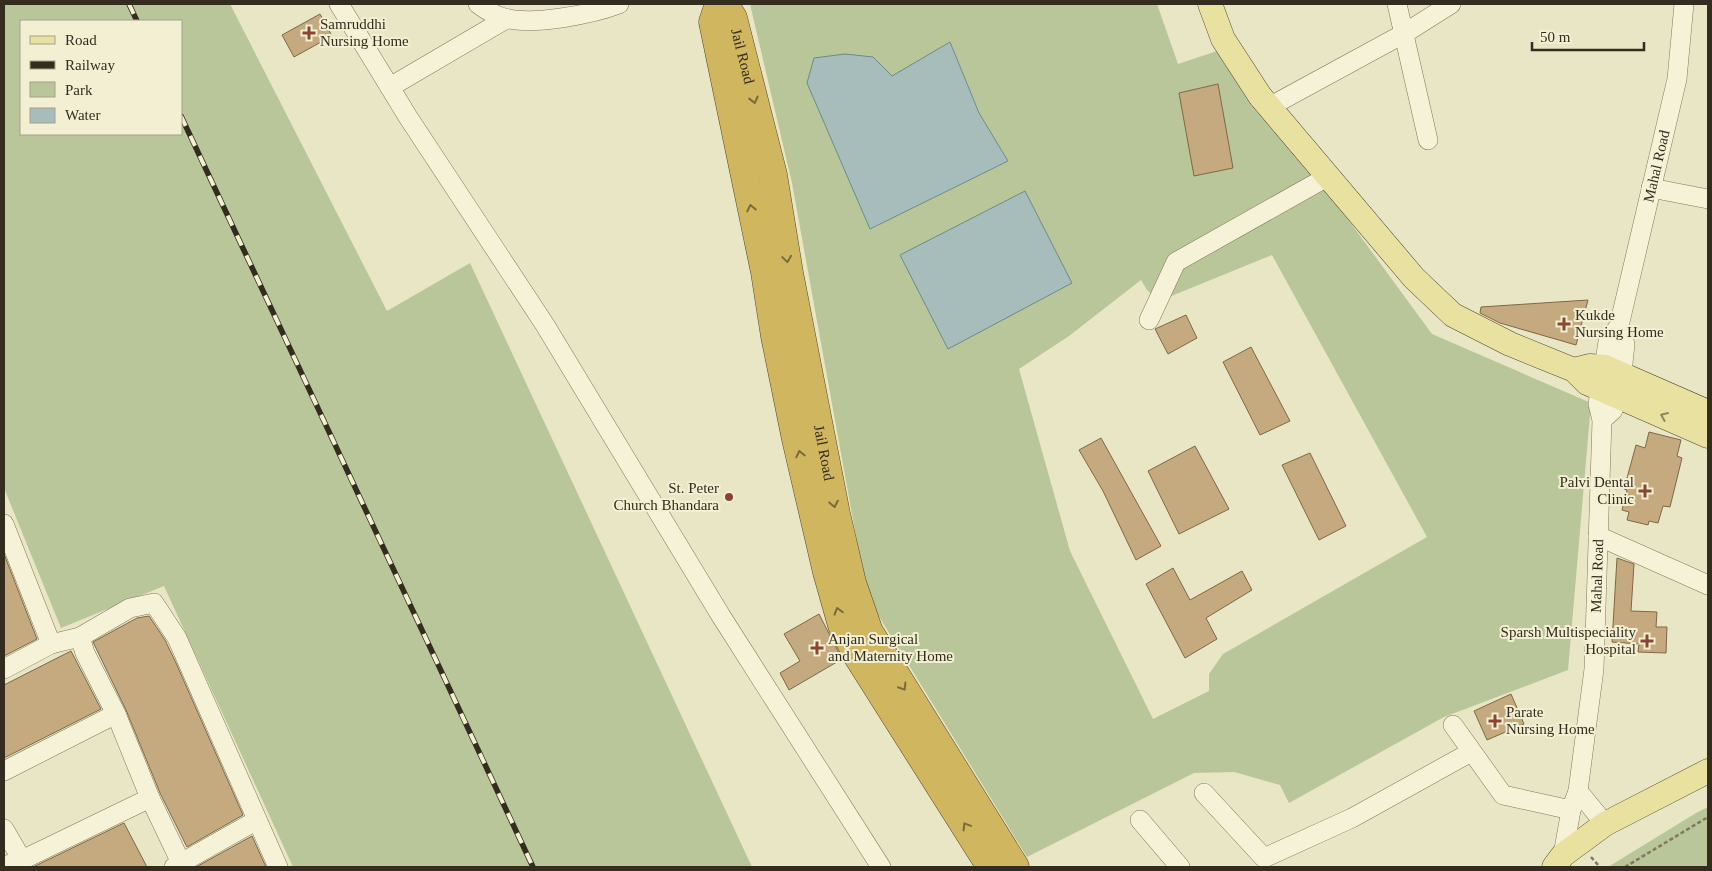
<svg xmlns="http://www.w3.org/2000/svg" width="1712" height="871" viewBox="0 0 1712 871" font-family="Georgia,serif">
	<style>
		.green { fill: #b8c69a; fill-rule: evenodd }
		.water { fill: #a6bdbb; stroke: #6e8a89 }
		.building { fill: #c4aa7e; stroke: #7f6845 }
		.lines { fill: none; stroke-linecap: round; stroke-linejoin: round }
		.minor-casing { stroke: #82785d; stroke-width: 20 }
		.major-casing { stroke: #504630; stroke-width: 25 }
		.highway-casing { stroke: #504630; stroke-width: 29 }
		.path { stroke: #82785d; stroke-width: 2.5; stroke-dasharray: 4 2.5; stroke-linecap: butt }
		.minor { stroke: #f5f2d7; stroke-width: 19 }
		.major { stroke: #e9e1a0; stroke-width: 24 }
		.highway { stroke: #d0b65e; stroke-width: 28 }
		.rail-casing { stroke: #342d1f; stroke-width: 5.5 }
		.rail { stroke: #f2efd3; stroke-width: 4; stroke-dasharray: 11; stroke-linecap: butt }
		.oneway { stroke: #7a6b3b }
		.oneway2 { stroke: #8e8760 }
		.poi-dot { fill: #8b4533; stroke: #f2efd3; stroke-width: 2 }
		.labels { text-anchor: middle; stroke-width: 4; stroke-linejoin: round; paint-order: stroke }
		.poi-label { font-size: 15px; fill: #342d1f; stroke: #f2efd3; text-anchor: start }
		.street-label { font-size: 15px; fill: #342d1f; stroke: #f2efd3 }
	</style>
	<rect width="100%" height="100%" fill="#e9e6c5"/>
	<path class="green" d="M4 4H230L387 311 470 263 752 867H293L164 586 61 628 4 488ZM21 21H181V134H21Z
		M750 4H1157L1178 64 1223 49 1432 334 1591 403 1568 670 1444 717 1289 803 1280 785 1234 772 1194 773 1027 857 867 597 792 183ZM950 42 979 113 1008 161 870 229ZM1272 255 1427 537 1223 654 1209 674V691L1153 719 1070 551 1019 369 1069 336 1141 280 1147 290 1159 301Z
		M1708 807V867H1608L1696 813Z"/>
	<path class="water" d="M950 42 979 113 1008 161 870 229 807 83 814 58 845 54 873 57 892 76Z
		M1025 191 1072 283 948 349 900 255Z"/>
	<path class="building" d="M320 14 332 36 294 57 282 35Z
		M1218 84 1233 168 1194 176 1179 93Z
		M1588 300 1576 345 1500 323 1480 313 1481 307Z
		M1186 315 1197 338 1168 354 1155 329Z
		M1251 347 1290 421 1260 435 1223 362Z
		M1649 432 1681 440 1677 456 1682 458 1670 507 1663 506 1658 523 1649 521 1648 525 1627 520 1629 512 1622 510 1627 490 1624 489 1636 445 1645 448Z
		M1101 438 1161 546 1136 560 1103 491 1079 450Z
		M1195 446 1229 509 1179 534 1148 471Z
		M1310 453 1346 526 1319 540 1282 465Z
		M4 554 37 639 4 656Z
		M1617 558 1634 564 1631 611 1657 612 1656 627H1667L1666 653 1638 652 1639 644 1612 642Z
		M1173 568 1190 600 1242 571 1252 590 1206 618 1217 639 1185 658 1146 584Z
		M819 614 842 659 789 690 780 673 800 661 784 634Z
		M149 616 165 640 176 663 243 815 187 847 160 793 126 710 93 642 137 618Z
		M71 651 101 709 4 758V685Z
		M1511 694 1524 724 1487 740 1474 711Z
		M124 823 147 867H33Z
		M252 836 266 867H196Z"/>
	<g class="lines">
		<g class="minor-casing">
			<g id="minor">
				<path d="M339 4 408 117 545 325 721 616 881 867"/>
				<path d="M478 4C486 10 495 16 505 18 533 26 593 14 619 4"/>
				<path d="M1397 4 1428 140"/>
				<path d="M390 87 506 19"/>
				<path d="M1269 107 1405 33 1451 4"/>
				<path d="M1651 188 1708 199"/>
				<path d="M1149 320 1176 262 1327 177"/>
				<path d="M1602 420 1613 410 1622 373 1625 344 1619 326"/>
				<path d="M4 524 51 644 80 637 130 608 154 603 177 638 278 867"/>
				<path d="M1598 536 1708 585"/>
				<path d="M80 637 85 653 116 714 150 798"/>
				<path d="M4 669 51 644"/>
				<path d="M1453 725 1503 795 1571 810"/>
				<path d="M4 771 116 714"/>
				<path d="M1578 791 1605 824"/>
				<path d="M1204 793 1264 858 1352 818 1471 752"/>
				<path d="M1140 820 1180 867"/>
				<path d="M4 829 22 860"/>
				<path id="s1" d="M1563 855 1571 810 1578 791 1594 669 1602 420 1598 404 1608 342 1619 326 1677 79 1684 4"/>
				<path d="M4 866 22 860 150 798 183 867"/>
				<path d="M174 867 257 820"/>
			</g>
		</g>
		<g class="major-casing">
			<path id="major" d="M1210 4 1223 39 1260 96 1414 278 1453 315 1510 344 1574 370 1587 383 1708 436
				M1574 370 1590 366 1605 367 1708 412
				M1554 867 1563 855 1605 824 1708 771"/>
		</g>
		<g class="highway-casing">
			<g id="highway">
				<path d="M719 4 713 22 765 272 775 336 796 439 827 572 842 625 857 655 991 867"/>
				<path id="s2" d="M724 4 733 18 773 175 789 273 836 514 852 583 869 632 1015 867"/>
			</g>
		</g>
		<path class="path" d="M1591 857 1600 867
			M1625 867 1708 817"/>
		<use href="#minor" class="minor"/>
		<use href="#major" class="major"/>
		<use href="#highway" class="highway"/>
		<g class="rail-casing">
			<path id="rail" d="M129 4 137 21
				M181 116 533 867"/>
		</g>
		<use href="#rail" class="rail"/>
	</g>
	<defs><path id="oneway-chevron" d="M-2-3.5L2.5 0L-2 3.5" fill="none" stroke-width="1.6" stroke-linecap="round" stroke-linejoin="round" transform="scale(1.25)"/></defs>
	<g class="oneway">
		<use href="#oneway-chevron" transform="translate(754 100) rotate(76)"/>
		<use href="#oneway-chevron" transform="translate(751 208) rotate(-102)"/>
		<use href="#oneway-chevron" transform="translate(787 259) rotate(82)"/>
		<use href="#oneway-chevron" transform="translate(800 454) rotate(-103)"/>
		<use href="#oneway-chevron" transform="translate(834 504) rotate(79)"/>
		<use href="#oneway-chevron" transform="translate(838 611) rotate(-106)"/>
		<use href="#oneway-chevron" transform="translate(903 687) rotate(58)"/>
		<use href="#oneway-chevron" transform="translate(966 826) rotate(-121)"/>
	</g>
	<use class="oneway2" href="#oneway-chevron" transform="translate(1664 416) rotate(-157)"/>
	<g class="poi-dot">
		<path d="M306.5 25.5h5v5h5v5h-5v5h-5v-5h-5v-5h5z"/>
		<path d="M1561.5 316.5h5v5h5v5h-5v5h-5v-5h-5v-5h5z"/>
		<path d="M1642.5 483.5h5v5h5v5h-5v5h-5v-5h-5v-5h5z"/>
		<circle cx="729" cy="497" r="5"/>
		<path d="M1644.5 633.5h5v5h5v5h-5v5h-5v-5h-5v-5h5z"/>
		<path d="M814.5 640.5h5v5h5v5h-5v5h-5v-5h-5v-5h5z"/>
		<path d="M1492.5 713.5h5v5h5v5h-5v5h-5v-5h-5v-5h5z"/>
	</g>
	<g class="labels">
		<g class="poi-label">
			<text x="320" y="29">Samruddhi<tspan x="320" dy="17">Nursing Home</tspan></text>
			<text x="1575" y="320">Kukde<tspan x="1575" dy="17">Nursing Home</tspan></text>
			<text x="1634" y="487" text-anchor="end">Palvi Dental<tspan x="1634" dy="17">Clinic</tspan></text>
			<text x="719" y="493" text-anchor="end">St. Peter<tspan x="719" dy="17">Church Bhandara</tspan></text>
			<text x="1636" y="637" text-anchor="end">Sparsh Multispeciality<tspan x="1636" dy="17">Hospital</tspan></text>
			<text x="828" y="644">Anjan Surgical<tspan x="828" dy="17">and Maternity Home</tspan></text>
			<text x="1506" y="717">Parate<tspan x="1506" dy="17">Nursing Home</tspan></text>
		</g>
		<g class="street-label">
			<text dy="5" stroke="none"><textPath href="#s2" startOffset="56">Jail Road</textPath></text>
			<text dy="5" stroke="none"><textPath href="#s1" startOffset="701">Mahal Road</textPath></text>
			<text dy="5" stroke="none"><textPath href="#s2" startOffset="461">Jail Road</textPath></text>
			<text dy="5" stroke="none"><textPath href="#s1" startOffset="282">Mahal Road</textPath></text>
		</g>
	</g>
	<rect width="1712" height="871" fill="none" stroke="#342d1f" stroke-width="10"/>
	<rect x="20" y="20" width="162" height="115" fill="#f2efd3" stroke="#a6a18b"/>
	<rect x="30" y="36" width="25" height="8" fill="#e9e1a0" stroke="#a6a18b"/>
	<text x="65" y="45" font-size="15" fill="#342d1f">Road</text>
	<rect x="30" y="61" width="25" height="8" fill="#342d1f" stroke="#a6a18b"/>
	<text x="65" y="70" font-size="15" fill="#342d1f">Railway</text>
	<rect x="30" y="82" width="25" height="15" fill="#b8c69a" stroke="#a6a18b"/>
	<text x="65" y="95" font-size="15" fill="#342d1f">Park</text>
	<rect x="30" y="108" width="25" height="15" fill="#a6bdbb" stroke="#a6a18b"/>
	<text x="65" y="120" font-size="15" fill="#342d1f">Water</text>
	<path d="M1532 42v8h112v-8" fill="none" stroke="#342d1f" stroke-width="2.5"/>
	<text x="1540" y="42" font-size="15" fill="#342d1f" stroke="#f2efd3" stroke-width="4" paint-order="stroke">50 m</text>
</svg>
